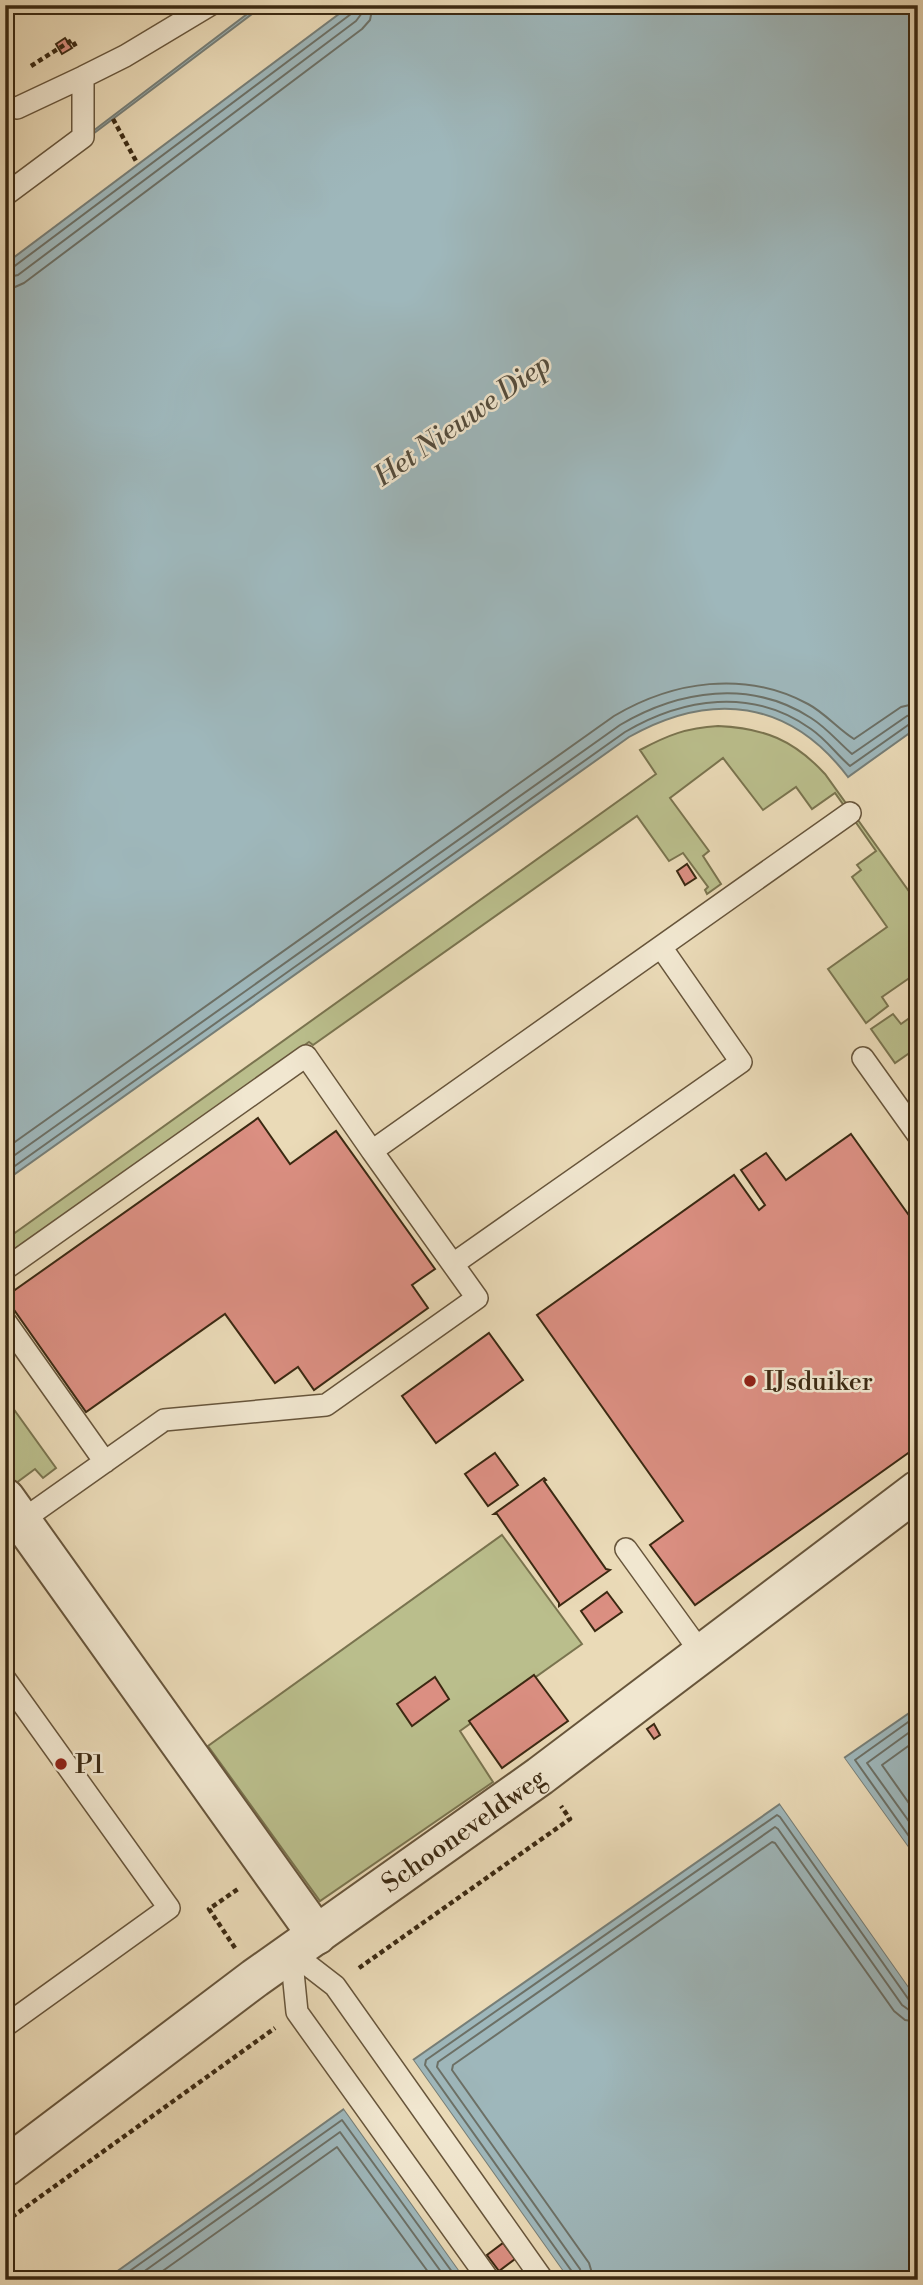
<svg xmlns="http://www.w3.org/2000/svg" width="923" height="2285" viewBox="0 0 923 2285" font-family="'Libre Bodoni',serif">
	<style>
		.green { fill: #babe8c; stroke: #7a744f; stroke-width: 2 }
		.water { fill: #9eb7bb; stroke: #767e77; stroke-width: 2 }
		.pier { fill: #eadab7 }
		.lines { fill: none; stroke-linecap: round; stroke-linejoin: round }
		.shore { stroke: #6c7066; stroke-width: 2 }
		.building { fill: #db8f82; stroke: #3b2912; stroke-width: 2 }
		.service-casing { stroke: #67553b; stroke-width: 24 }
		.minor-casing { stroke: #67553b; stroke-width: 42 }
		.path { stroke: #3b2912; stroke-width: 4.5; stroke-dasharray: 5 3.5; stroke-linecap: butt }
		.service { stroke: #f1e7d0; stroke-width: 21 }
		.minor { stroke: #f1e7d0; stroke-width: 38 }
		.poi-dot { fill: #8f2418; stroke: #f1e7d0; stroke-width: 2.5 }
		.labels { text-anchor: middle; stroke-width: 5; stroke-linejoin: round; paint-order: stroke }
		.poi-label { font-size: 26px; fill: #3b2912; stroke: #f1e7d0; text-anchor: start }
		.street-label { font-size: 26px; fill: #3b2912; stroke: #f1e7d0 }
		.water-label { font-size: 28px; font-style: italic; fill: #544c3c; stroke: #f1e7d0 }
	</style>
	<rect width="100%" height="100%" fill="#eadab7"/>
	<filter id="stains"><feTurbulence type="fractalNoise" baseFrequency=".00286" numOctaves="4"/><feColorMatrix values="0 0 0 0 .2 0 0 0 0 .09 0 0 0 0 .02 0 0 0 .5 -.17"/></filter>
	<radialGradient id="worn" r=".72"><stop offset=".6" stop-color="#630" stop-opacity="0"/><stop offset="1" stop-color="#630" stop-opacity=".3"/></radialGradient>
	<path class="green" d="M718 726C764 728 794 740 825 774L918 904V972L882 997 888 1006 866 1023 828 969 887 927 852 877 861 870 857 865 876 851 835 793 812 809 796 787 763 810 723 758 670 798 709 851 703 856 721 884 707 894 705 890 708 887 683 853 669 861 637 816 313 1045 309 1042 5 1256V1240L656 774 640 750C668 735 686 728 718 726Z
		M918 1012V1047L895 1063 871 1029 893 1014 901 1024Z
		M5 1397 56 1468 43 1478 35 1469 16 1483 5 1468Z
		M502 1535 582 1644 460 1731 493 1782 320 1901 208 1746Z"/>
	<path class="water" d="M259 5H264L73 149 72 147Z
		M351 5H918V727L848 777C789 699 711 691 629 737L5 1181V264Z
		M918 1707V1861L844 1758Z
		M780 1804 918 2000V2280H569L413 2060Z
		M344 2109 466 2280H105Z"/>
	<path class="pier" d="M842 1755 918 1861V1865L841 1760Z
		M778 1801 783 1802 918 1994V2000Z
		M411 2058 413 2060 569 2280H565L411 2062Z
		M345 2105 347 2107 470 2280H466L342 2106Z"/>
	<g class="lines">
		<path class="shore" d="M5 269 12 268 351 14 354 5
			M5 278 18 275 356 21 362 13 363 5
			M5 289 15 287 24 283 362 29 370 20 373 5
			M5 1149 614 716C673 681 745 670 808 704 825 713 838 729 854 739L901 707 918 703
			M5 1162 620 725C679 690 751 679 811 718 827 728 838 742 852 754L907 716 918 713
			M5 1173 625 732C683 698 752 687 811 729 827 740 836 754 850 766L911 723 918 722
			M918 1715 855 1760 918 1849
			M918 1726 867 1763 918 1834
			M918 1739 882 1765 918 1816
			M117 2280 342 2120 458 2280
			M132 2280 340 2132 447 2280
			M150 2280 337 2147 434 2280
			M574 2280 573 2273 425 2065 426 2060 777 1815 780 1817 909 2000 918 2003
			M583 2280 580 2269 437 2067 438 2062 775 1827 778 1829 902 2005 909 2010 918 2012
			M594 2280 589 2263 452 2070 453 2065 772 1842 775 1843 894 2011 905 2020 918 2022"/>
	</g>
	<path class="building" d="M65 38 72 48 62 54 56 44Z
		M687 864 696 878 685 885 677 871Z
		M258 1118 290 1164 336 1131 435 1269 412 1285 428 1308 314 1390 298 1367 275 1383 225 1314 86 1412 5 1297Z
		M851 1134 918 1228V1446L695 1605 650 1545 683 1521 537 1315 734 1175 759 1210 765 1205 741 1170 766 1153 786 1180Z
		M489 1333 523 1380 436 1443 402 1396Z
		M495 1453 518 1485 488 1506 465 1474Z
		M544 1478 546 1480 544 1481 606 1569 610 1570 559 1606V1603L497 1514H494Z
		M607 1592 622 1612 595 1631 581 1611Z
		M534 1675 568 1721 502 1768 469 1721Z
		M435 1677 449 1699 412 1726 397 1704Z
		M654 1724 660 1735 654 1739 647 1729Z
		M503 2243 515 2259 499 2271 487 2255Z"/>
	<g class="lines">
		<g class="service-casing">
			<path id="service" d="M5 106 17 108 83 77 125 56 210 5
				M5 195 83 137V77
				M863 1058 918 1135
				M453 1264 741 1062 661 947
				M5 1269 306 1056 372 1151
				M5 1321 105 1462
				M21 1521 164 1420 326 1405 477 1298 372 1151 850 813
				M626 1549 702 1654
				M5 1679 169 1908 5 2026
				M489 2280 297 2012 291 1952 335 1986 543 2280"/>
		</g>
		<g class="minor-casing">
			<g id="minor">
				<path d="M5 1498 317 1935"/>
				<path id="s1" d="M5 2167 255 1978 540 1776 918 1490"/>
			</g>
		</g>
		<path class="path" d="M31 66 72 40 76 47 78 46
			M113 119 136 161
			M235 1948 209 1909 238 1889
			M359 1968 570 1819 561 1806
			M5 2222 275 2028"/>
		<use href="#service" class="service"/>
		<use href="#minor" class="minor"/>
	</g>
	<g class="poi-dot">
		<circle cx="750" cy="1381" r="7"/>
		<circle cx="61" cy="1764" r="7"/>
	</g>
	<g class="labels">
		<g class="poi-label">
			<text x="764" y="1390">IJsduiker</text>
			<text x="75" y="1773">P1</text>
		</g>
		<g class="street-label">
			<text dy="9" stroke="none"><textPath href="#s1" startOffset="569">Schooneveldweg</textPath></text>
		</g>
		<g class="water-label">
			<text transform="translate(462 419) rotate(-35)" y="10">Het Nieuwe Diep</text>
		</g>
	</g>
	<rect width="923" height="2285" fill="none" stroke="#eadab7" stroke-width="28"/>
	<rect x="7" y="7" width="909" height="2271" fill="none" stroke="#3b2912" stroke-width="3.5"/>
	<rect x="14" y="14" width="895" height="2257" fill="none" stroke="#3b2912" stroke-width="2"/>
	<rect width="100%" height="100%" filter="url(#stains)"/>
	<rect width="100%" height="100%" fill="url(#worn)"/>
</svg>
